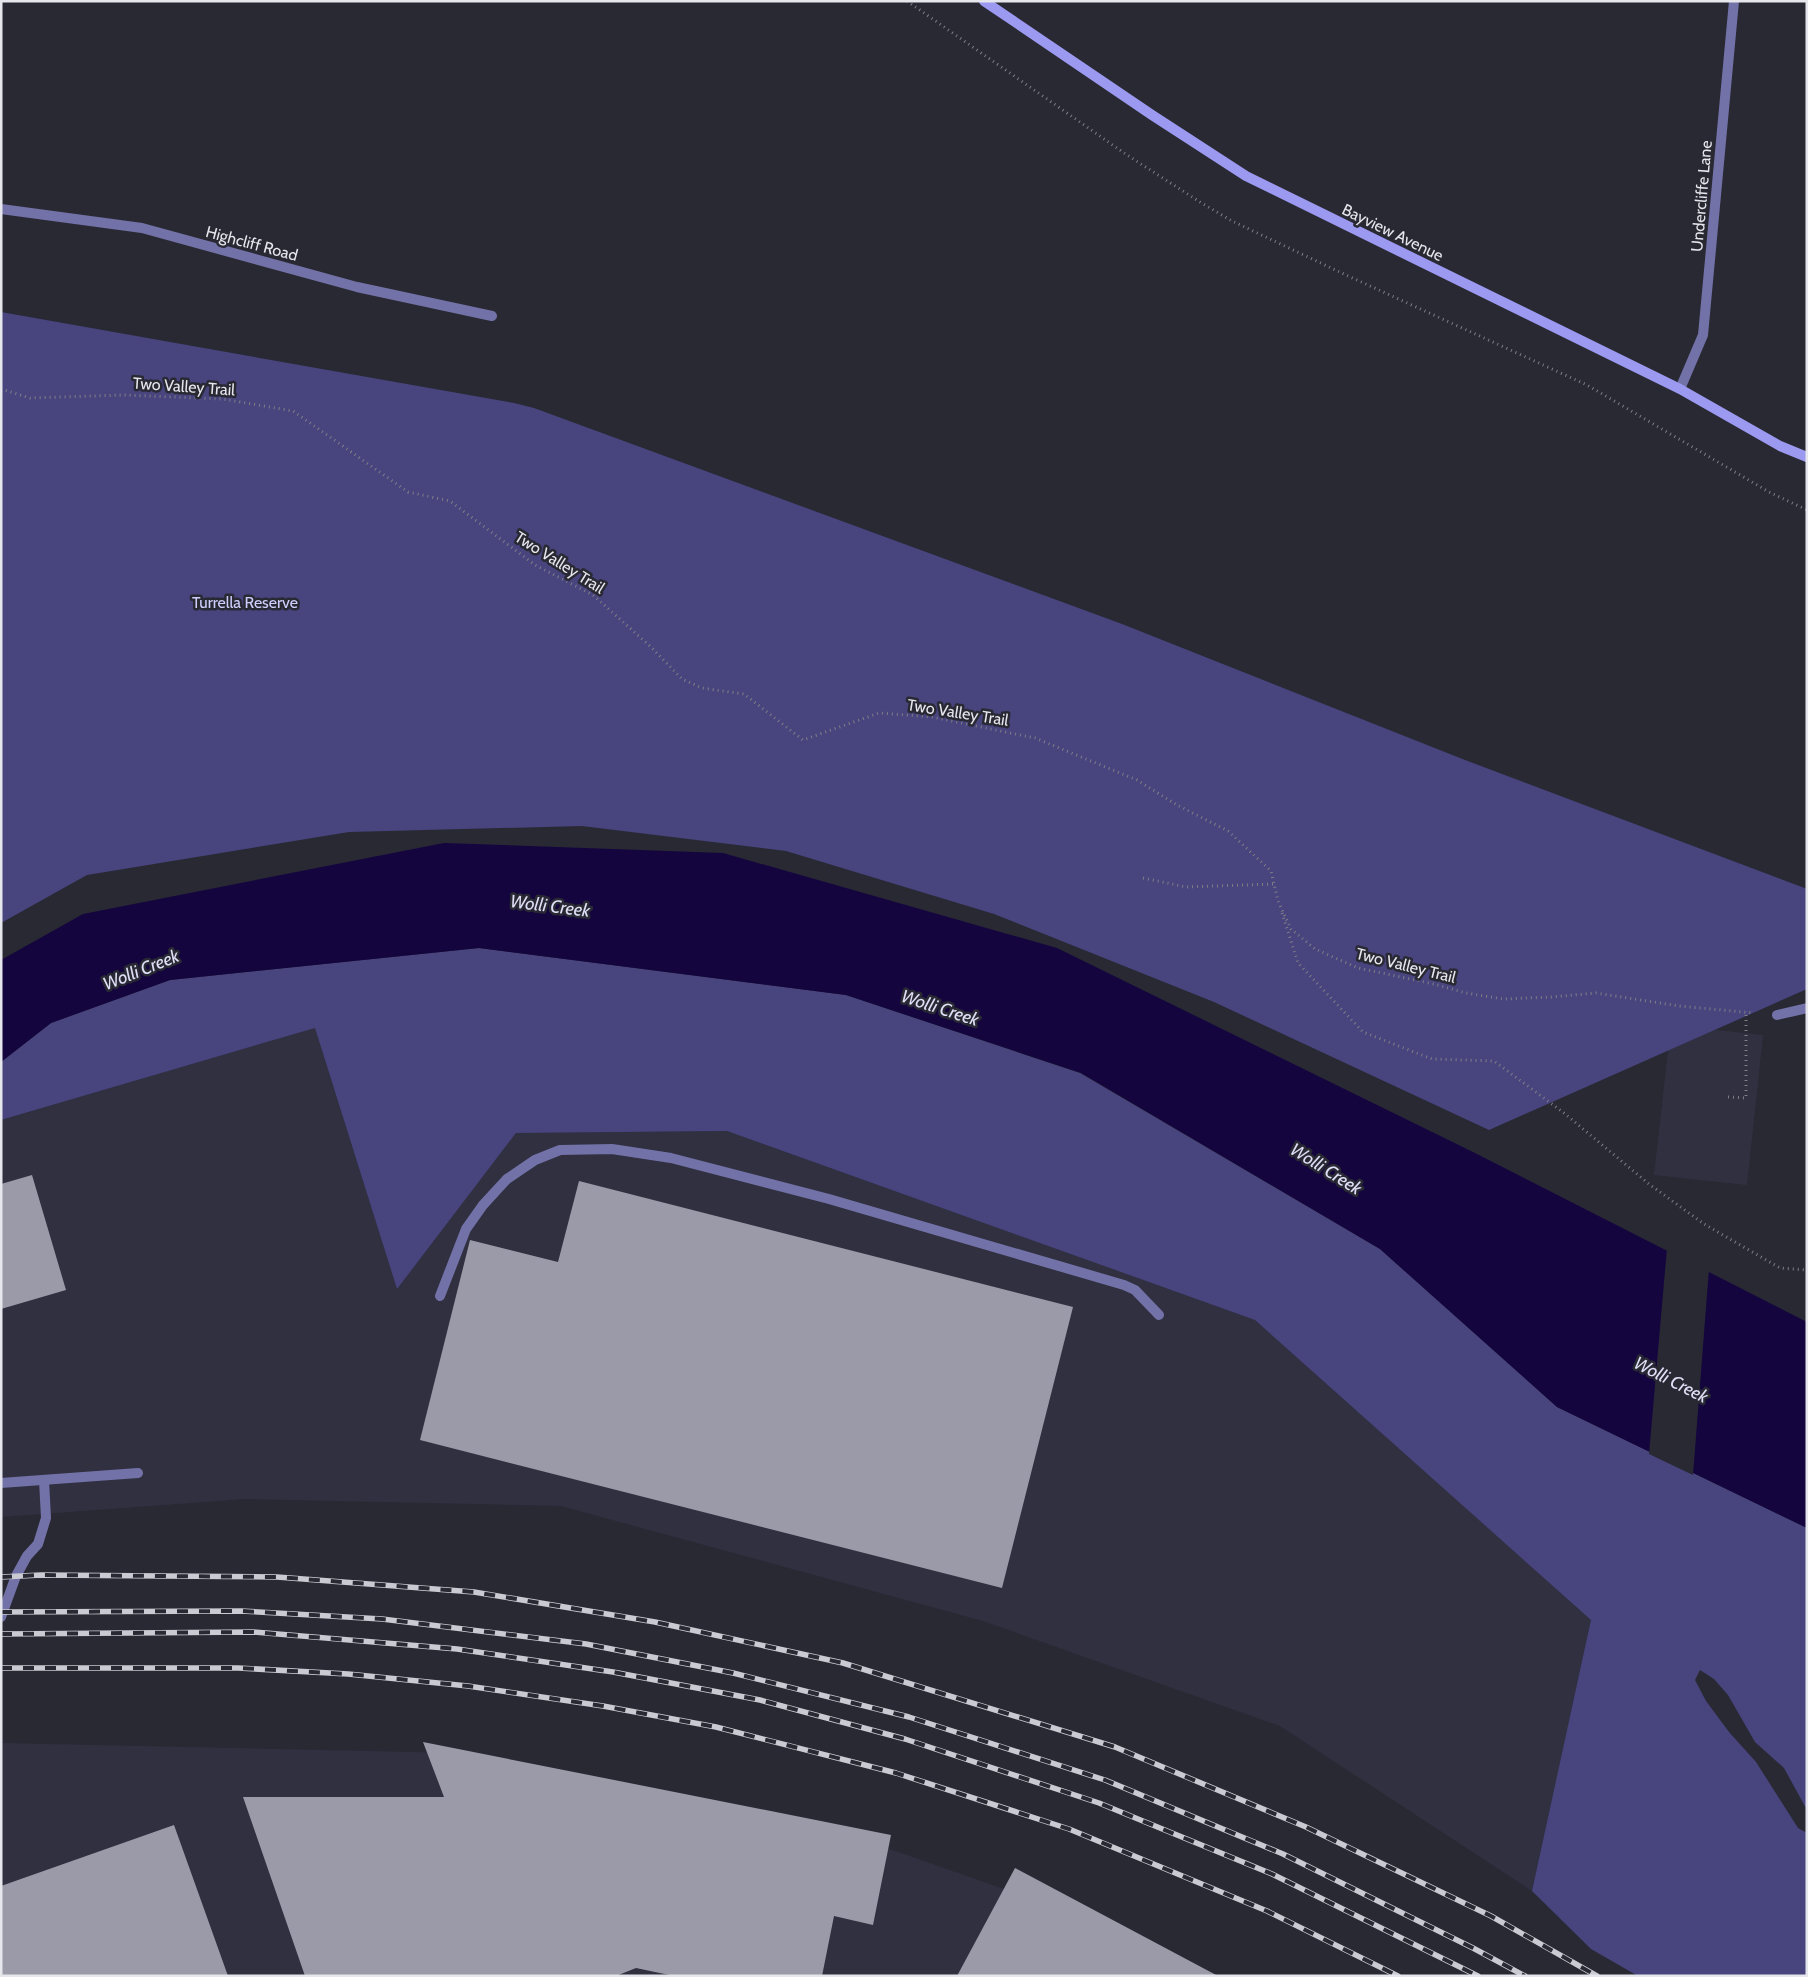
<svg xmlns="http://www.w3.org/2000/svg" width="1808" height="1977" viewBox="0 0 1808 1977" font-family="Cabin,sans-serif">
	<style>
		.built { fill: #303041 }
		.green { fill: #48447e }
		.water { fill: #14053f }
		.pier { fill: #292934 }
		.building { fill: #9a9aa8 }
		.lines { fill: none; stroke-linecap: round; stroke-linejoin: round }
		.path { stroke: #7e7e87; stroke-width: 3; stroke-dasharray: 1 4; stroke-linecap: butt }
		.lane { stroke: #7372a8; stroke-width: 10 }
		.street { stroke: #7372a8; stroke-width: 10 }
		.secondary { stroke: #9c99f1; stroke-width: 10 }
		.rail-casing { stroke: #cacad2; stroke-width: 5.5 }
		.rail { stroke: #292934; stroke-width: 4; stroke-dasharray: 11; stroke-linecap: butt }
		.labels { text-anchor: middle; stroke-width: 5; stroke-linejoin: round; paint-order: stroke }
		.street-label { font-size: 16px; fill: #e6e6ed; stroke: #292934 }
		.park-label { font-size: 16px; fill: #cdcefb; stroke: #292934 }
		.water-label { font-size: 18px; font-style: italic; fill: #dfe0f7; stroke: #292934 }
	</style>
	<rect width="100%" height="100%" fill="#292934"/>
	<path class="built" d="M1671 1025 1763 1035 1747 1185 1654 1175Z
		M315 1028 397 1288 516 1133 727 1131 1255 1320 1592 1620 1532 1891 1280 1726 983 1621 561 1506 245 1499 1 1517V1120Z
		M1 1743 457 1753 810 1821 1109 1926 1210 1976H1Z"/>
	<path class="green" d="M1 312 514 403 534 408 1122 624 1465 760 1807 889V989L1489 1130 1214 1002 994 914 786 851 582 826 349 832 87 875 1 923Z
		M479 948 846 995 1080 1073 1380 1249 1557 1407 1807 1528V1810L1784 1768 1755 1742 1728 1695 1714 1679 1700 1670 1695 1680 1706 1701 1729 1732 1756 1762 1798 1828 1807 1833V1976H1638L1591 1949 1532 1891 1591 1620 1255 1320 727 1131 516 1133 397 1289 315 1028 1 1120V1062L51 1023 170 980Z"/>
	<path class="water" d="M444 843 723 853 1057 948 1475 1153 1807 1322V1528L1557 1407 1380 1249 1081 1073 846 995 479 948 170 980 51 1023 1 1062V960L83 914Z"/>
	<path class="pier" d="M1667 1248 1709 1269 1693 1475 1649 1454Z"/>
	<path class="building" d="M32 1175 66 1290 1 1309V1184Z
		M579 1181 1073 1307 1002 1588 420 1440 470 1240 558 1262Z
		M423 1742 891 1835 873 1925 834 1916 822 1976H674L636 1968 616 1976H305L243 1797H444Z
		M174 1825 228 1976H1V1886Z
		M1015 1868 1218 1976H957Z"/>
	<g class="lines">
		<path class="path" d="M907 1 1127 155 1200 202 1232 221 1346 275 1587 385 1769 492 1807 510
			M1 389 30 398 124 395 223 399 293 411 408 492 450 501 535 565 593 595 651 647 682 679 702 688 744 694 803 740 879 713 932 717 1035 738 1137 780 1177 805 1228 831 1271 871 1278 901 1291 929 1315 949 1358 968 1434 984 1466 993 1503 999 1552 997 1596 993 1679 1006 1754 1013
			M1143 878 1186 887 1274 884
			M1282 913 1298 963 1363 1032 1432 1059 1494 1061 1564 1113 1649 1184 1704 1224 1780 1268 1807 1270
			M1728 1097 1746 1098V1012"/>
		<path class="lane" d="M1777 1015 1807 1008
			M440 1296 466 1229 483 1205 507 1179 535 1160 560 1150 612 1149 671 1158 829 1199 1124 1285 1135 1290 1159 1315
			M1 1617 16 1576 27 1556 38 1544 46 1518 44 1480"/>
		<path class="street" d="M1 209 142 228 357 287 492 316
			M1680 389 1703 335 1734 1
			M1 1483 138 1473"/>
		<path class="secondary" d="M984 1 1152 115 1246 176 1680 389 1780 446 1807 457"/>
		<g class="rail-casing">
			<path id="rail" d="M1 1577 41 1575 277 1577 474 1592 655 1622 843 1663 1115 1747 1306 1827 1491 1916 1597 1976
				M1 1612 241 1611 382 1619 586 1644 733 1673 909 1717 1105 1780 1283 1854 1473 1948 1525 1976
				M1 1634 253 1632 457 1649 613 1672 760 1700 905 1739 1099 1803 1272 1874 1478 1976
				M1 1668H238L348 1674 468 1686 603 1706 716 1727 896 1773 1069 1829 1267 1911 1398 1976"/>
		</g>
		<use href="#rail" class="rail"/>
	</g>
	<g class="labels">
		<g class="street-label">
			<text transform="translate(1701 196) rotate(-85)" y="6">Undercliffe Lane</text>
			<text transform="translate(1393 232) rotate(26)" y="6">Bayview Avenue</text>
			<text transform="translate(252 243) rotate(15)" y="6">Highcliff Road</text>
			<text transform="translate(184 386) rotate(4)" y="6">Two Valley Trail</text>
			<text transform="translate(560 562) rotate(32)" y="6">Two Valley Trail</text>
			<text transform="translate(958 712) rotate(9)" y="6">Two Valley Trail</text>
			<text transform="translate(1406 965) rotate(14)" y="6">Two Valley Trail</text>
		</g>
		<g class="park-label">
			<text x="245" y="608">Turrella Reserve</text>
		</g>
		<g class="water-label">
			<text transform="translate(550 906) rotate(7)" y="6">Wolli Creek</text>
			<text transform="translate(141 970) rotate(-22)" y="6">Wolli Creek</text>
			<text transform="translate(940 1008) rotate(18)" y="6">Wolli Creek</text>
			<text transform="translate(1326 1169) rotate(32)" y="6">Wolli Creek</text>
			<text transform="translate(1671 1380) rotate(27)" y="6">Wolli Creek</text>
		</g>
	</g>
	<rect width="1808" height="1977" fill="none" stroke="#e6e6ed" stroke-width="5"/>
</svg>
